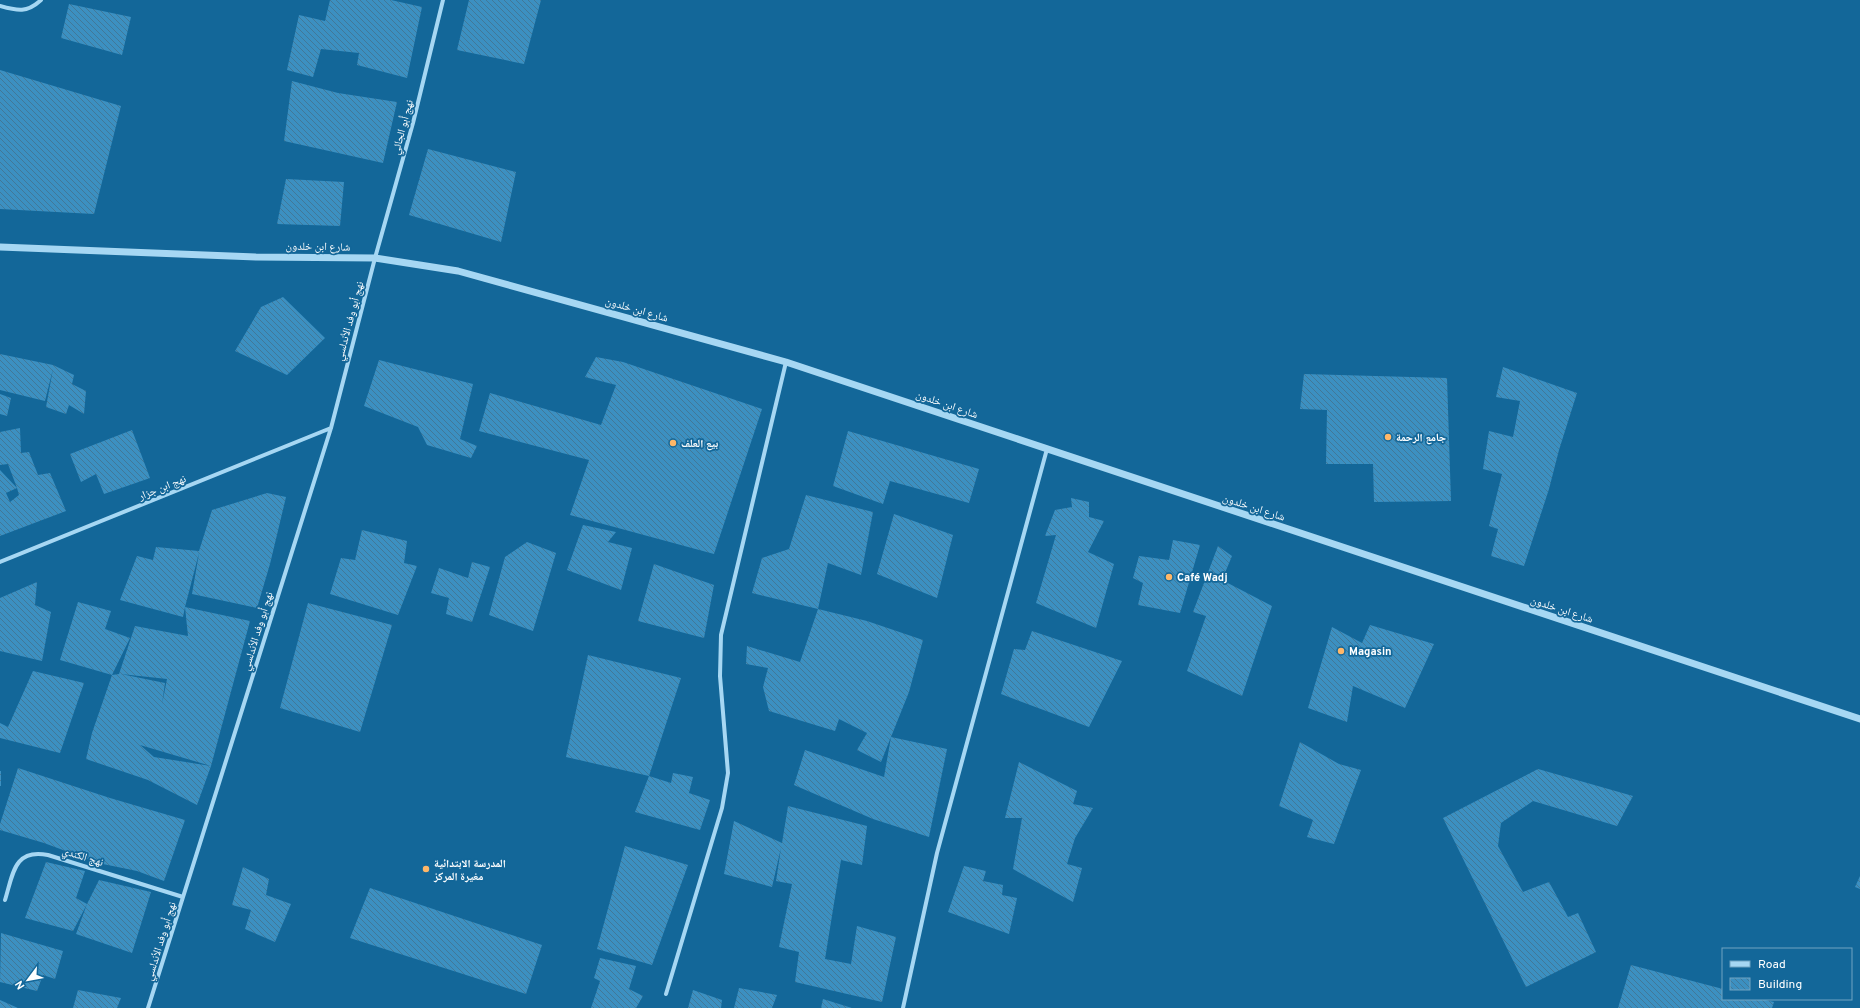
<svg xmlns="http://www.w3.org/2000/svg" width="1860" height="1008" viewBox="0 0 1860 1008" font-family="Overpass,'Noto Naskh Arabic',sans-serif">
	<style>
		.building { fill: url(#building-back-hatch); fill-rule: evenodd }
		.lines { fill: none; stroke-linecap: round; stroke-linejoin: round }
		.minor { stroke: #a6d7f3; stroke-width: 4 }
		.tertiary { stroke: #a6d7f3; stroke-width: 7 }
		.poi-dot { fill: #ffb768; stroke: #136799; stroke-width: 1.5 }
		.labels { text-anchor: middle; stroke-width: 3.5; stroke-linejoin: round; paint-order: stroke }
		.street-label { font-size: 11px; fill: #fff; stroke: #136799 }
		.poi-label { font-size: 11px; font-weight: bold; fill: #fff; stroke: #136799; text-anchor: start }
	</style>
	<defs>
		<pattern id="building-back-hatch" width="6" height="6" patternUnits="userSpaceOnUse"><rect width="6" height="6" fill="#3c90c1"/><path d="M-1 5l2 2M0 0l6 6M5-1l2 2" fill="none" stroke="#427898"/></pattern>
	</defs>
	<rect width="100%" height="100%" fill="#136799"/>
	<path class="building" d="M330 0H391L422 7 407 78 357 65 359 53 321 49 313 77 287 70 299 15 325 21Z
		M469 0H541L524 64 457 50Z
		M69 4 131 17 122 55 61 38Z
		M0 70 121 106 94 214 0 209Z
		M292 81 338 93 397 102 383 163 284 141Z
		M428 149 516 172 501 242 409 215Z
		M286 179 344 182 340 226 277 224Z
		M283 297 325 338 287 375 235 351 261 307Z
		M0 354 53 365 74 375 72 384 86 391 84 414 69 405 66 414 46 407 53 369 45 401 0 390Z
		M596 357 623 362 762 409 714 554 570 515 589 460 479 431 490 393 601 425 616 385 585 377Z
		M379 360 473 384 460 439 477 446 471 458 427 445 418 427 364 406Z
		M1503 367 1577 393 1559 450 1549 489 1524 566 1491 556 1498 529 1489 526 1502 474 1483 469 1489 431 1513 437 1520 401 1496 397Z
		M1304 374 1447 378 1451 501 1374 502 1373 464H1326L1327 410 1300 409Z
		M0 394 11 398 7 416 0 414Z
		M20 428 21 453 29 452 38 475 50 473 66 511 0 536V470L17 488 8 464 0 465V432ZM17 488 19 495 10 502 6 493Z
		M132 430 150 478 104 494 96 474 81 482 70 454Z
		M848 431 979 469 969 503 890 481 883 504 833 486Z
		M267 493 286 497 270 564 257 608 192 594 199 553 185 607 250 621 211 766 197 805 148 780 86 759 92 733 112 675 60 660 78 602 111 611 105 629 130 638 112 675 119 674 135 626 188 636 185 607 183 617 120 600 137 556 153 560 156 547 199 551 212 510ZM121 674 167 679 162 704 165 683ZM140 745 211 766 154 757Z
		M806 495 873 512 861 575 828 563 818 609 752 593 762 558 789 549Z
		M1071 498 1089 502V517L1104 521 1088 552 1114 564 1096 628 1036 603 1056 535 1045 536 1055 510 1072 507Z
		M894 514 953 535 937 598 877 574Z
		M583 525 616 532 608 542 632 548 621 590 567 570Z
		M362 530 407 541 404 563 417 566 398 615 330 594 341 558 355 560Z
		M1173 540 1200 545 1180 613 1138 605 1143 583 1133 578 1139 556 1169 560Z
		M527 542 556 553 533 631 489 615 505 557Z
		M1218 546 1232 556 1222 580 1272 606 1242 696 1187 671 1206 616 1193 612Z
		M472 562 490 567 472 622 446 614 449 598 431 593 439 568 468 578Z
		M654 564 714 585 704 638 638 621Z
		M37 582 35 605 51 612 42 661 0 651V598Z
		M308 603 392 625 360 732 280 708Z
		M818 609 867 621 923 640 909 692 891 737 947 749 929 837 873 819 794 785 805 750 884 777 891 737 881 762 857 750 867 733 839 719 835 731 769 711 763 687 768 668 746 664 747 646 800 662Z
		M1370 625 1434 644 1405 708 1353 686 1347 722 1308 708 1332 627 1362 643Z
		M1032 631 1122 661 1089 727 1001 694 1014 649 1025 650Z
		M588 655 681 678 649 776 671 783 673 773 693 777 689 793 710 800 700 830 635 812 649 776 566 757Z
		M33 671 84 683 60 753 0 738V723L8 727Z
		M1300 742 1339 764 1361 770 1334 844 1307 837 1313 820 1279 806Z
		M1019 762 1077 791 1073 804 1093 808 1075 838 1067 864 1082 868 1073 902 1013 869 1022 818H1005Z
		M18 768 110 798 185 820 164 881 137 871 98 863 44 843 0 830V824Z
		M1538 769 1633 796 1617 826 1533 801 1501 823 1498 846 1523 892 1549 882 1568 917 1578 913 1596 952 1526 987 1443 818Z
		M0 771H1V786H0Z
		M788 806 867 826 862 865 841 860 825 959 851 964 857 926 896 937 882 1002 795 982 799 952 779 947 792 884 776 881 781 848 772 887 724 874 734 821 782 843Z
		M625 846 688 865 652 965 597 949Z
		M46 862 85 871 76 898 87 904 99 880 151 892 132 953 76 934 87 904 73 931 25 918Z
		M964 866 986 871 983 881 1003 885 1002 895 1017 898 1009 934 948 912Z
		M243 867 269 879 266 895 291 904 275 942 245 929 251 910 232 905Z
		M1860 876V889L1855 887Z
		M370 888 542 945 526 994 350 938Z
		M1 933 63 951 55 979 43 975 37 991 0 982Z
		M600 958 636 966 629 989 643 996 636 1008H591L600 981 594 978Z
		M1631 965 1723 989V999H1761L1774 1002 1772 1008H1618Z
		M739 988 777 995 772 1008H734Z
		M78 990 121 998 117 1008H73Z
		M693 990 722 1000 721 1008H688Z
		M823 999 852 1008H821Z
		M0 1000 18 1008H0Z"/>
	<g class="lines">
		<path class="minor" d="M0 6C18 11 27 13 41 0
			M0 562 331 428
			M5 900C13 874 14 848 48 855L183 897
			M666 994 722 808 728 773 720 676 721 635 786 362
			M148 1008 331 428 375 258 413 123 443 0
			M903 1008 937 853 1047 449"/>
		<path class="tertiary" d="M0 247 256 257 375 258 458 271 786 362 1860 719"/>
	</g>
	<g class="poi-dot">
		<circle cx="1388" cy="437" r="4"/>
		<circle cx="673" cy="443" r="4"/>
		<circle cx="1169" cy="577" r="4"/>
		<circle cx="1341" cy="651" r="4"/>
		<circle cx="426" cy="869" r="4"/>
	</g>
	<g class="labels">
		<g class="street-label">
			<text transform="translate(402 127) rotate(-75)" y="4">نهج أبو الجائي</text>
			<text transform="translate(318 246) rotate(1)" y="4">شارع ابن خلدون</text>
			<text transform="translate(637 309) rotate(16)" y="4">شارع ابن خلدون</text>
			<text transform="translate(349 321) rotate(-75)" y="4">نهج أبو وفد الأندلسي</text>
			<text transform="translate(947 404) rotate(19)" y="4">شارع ابن خلدون</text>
			<text transform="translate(162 487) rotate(-22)" y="4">نهج ابن جزار</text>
			<text transform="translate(1254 507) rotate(18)" y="4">شارع ابن خلدون</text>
			<text transform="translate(1562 609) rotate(18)" y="4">شارع ابن خلدون</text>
			<text transform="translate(257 631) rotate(-73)" y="4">نهج أبو وفد الأندلسي</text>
			<text transform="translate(83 856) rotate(17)" y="4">نهج الكندي</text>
			<text transform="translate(160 941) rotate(-73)" y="4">نهج أبو وفد الأندلسي</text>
		</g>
		<g class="poi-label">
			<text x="1396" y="441">جامع الرحمة</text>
			<text x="681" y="447">بيع العلف</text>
			<text x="1177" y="581">Café Wadj</text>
			<text x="1349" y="655">Magasin</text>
			<text x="434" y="867">المدرسة الابتدائية<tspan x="434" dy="13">مغيرة المركز</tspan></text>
		</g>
	</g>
	<rect x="1722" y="948" width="130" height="52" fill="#136799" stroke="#71a4c2"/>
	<rect x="1730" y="961" width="20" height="6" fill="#a6d7f3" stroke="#71a4c2"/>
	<text x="1758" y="968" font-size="12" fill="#ffffff">Road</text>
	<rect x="1730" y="978" width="20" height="12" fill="url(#building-back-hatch)" stroke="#71a4c2"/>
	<text x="1758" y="988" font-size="12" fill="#ffffff">Building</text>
	<g transform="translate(28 980) rotate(238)" stroke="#136799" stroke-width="3" paint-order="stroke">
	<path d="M0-3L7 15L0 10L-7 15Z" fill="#ffffff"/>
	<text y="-6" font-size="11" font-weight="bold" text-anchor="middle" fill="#ffffff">N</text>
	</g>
</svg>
